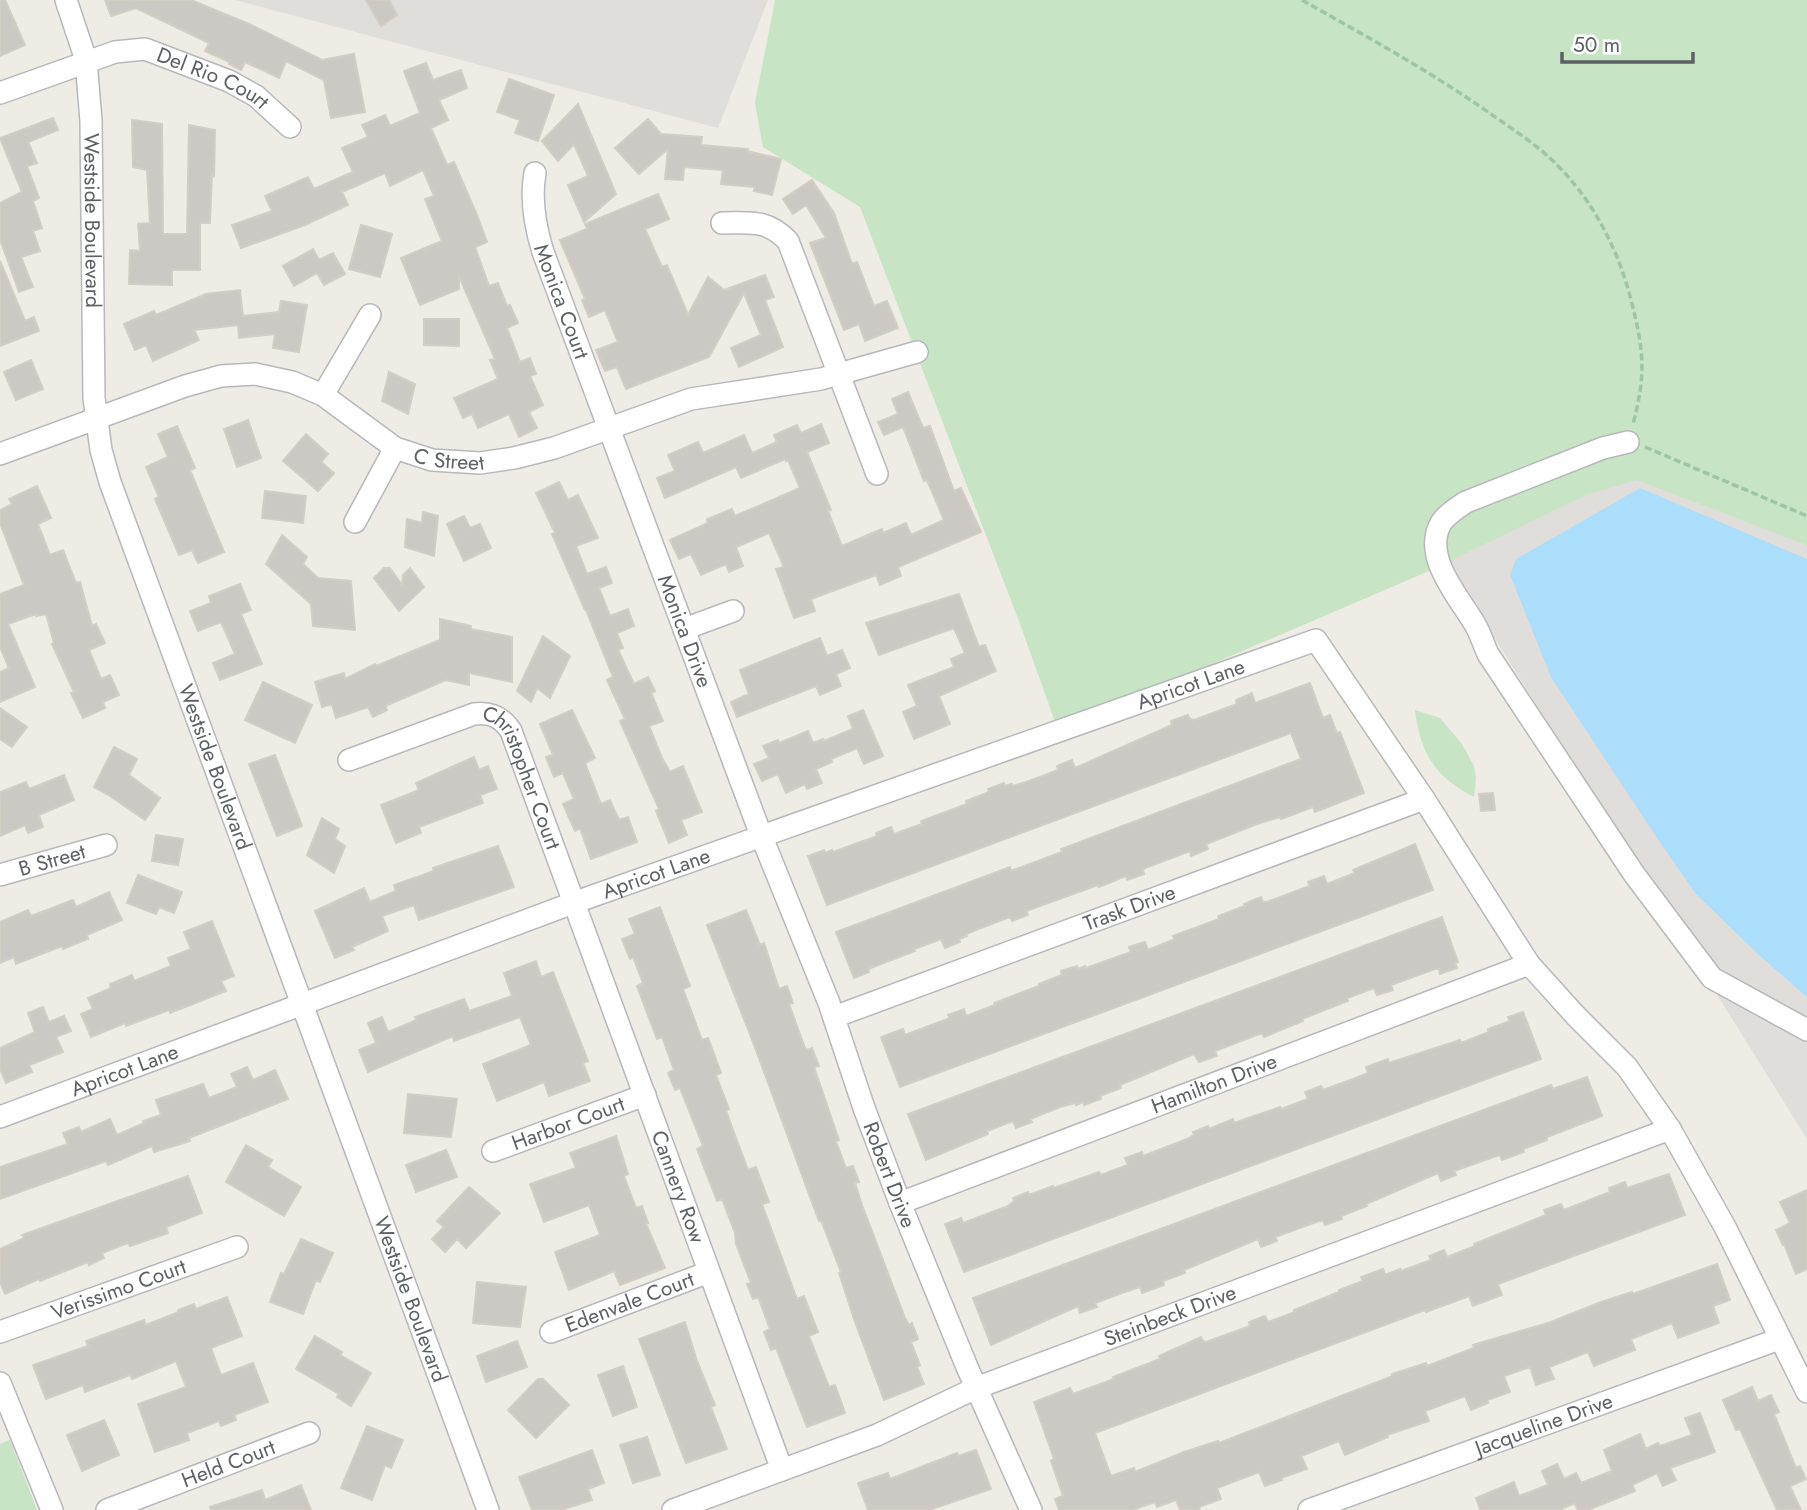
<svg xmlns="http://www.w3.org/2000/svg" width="1807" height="1510" viewBox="0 0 1807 1510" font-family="Jost,sans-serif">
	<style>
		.industrial { fill: #e0deda }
		.green { fill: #c7e4c4 }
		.water { fill: #aadefa }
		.building { fill: #ccc9c4; stroke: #d3cdc4; stroke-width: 2 }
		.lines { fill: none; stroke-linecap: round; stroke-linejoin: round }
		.minor-casing { stroke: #b6b8bb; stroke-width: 24 }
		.path { stroke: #9ec5a5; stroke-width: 3.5; stroke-dasharray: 7 3.5; stroke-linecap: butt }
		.minor { stroke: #fff; stroke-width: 21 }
		.labels { text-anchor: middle; stroke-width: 6; stroke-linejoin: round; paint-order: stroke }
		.street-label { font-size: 21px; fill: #5d6165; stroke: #fff }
	</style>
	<rect width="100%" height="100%" fill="#eeece5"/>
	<path class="industrial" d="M235 0H768L718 128Z
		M1603 448 1807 515V1139L1428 531Z"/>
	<path class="green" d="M775 0H1807V545L1637 480 1588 494 1429 571 1058 730 1019 621 860 207 763 147 755 103Z
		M1415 710 1440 718 1462 744 1474 766 1476 778 1474 797C1435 777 1420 753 1415 710Z
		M10 1440 37 1510H0V1444Z"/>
	<path class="water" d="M1640 488 1807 559V997L1759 955 1696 894 1659 841 1551 677 1510 575 1516 559Z"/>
	<path class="building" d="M0 0H5L25 45 0 56Z
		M105 0H191L249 24 322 60 354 54 365 112 331 118 324 80 286 61 279 78 245 62 241 70 229 64 230 62 205 51 209 43 136 8 111 16Z
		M366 0H389L397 15 381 26Z
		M426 63 433 80 461 70 467 88 439 100 448 120 431 128 447 165 454 162 477 215 487 242 475 247 489 286 498 283 507 306 510 305 518 323 507 328 520 362 530 358 536 374 530 376 543 405 529 412 537 428 519 437 509 414 478 428 472 414 463 418 454 398 498 379 490 360 495 359 459 276V289L420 305 401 258 442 241 425 199 434 196 423 170 390 186 385 173 342 192 348 205 305 225 241 248 232 225 272 211 265 196 308 177 314 189 353 172 342 148 368 137 362 125 385 115 390 126 420 113 404 71Z
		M509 79 554 95 538 141 515 133 520 120 497 112Z
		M578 104 616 194 584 222 568 185 588 176 574 144 558 161 542 141Z
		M53 118 58 130 28 142 37 163 27 166 39 198 33 201 42 228 33 231 40 251 21 257 33 287 19 292 0 239V203L22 192 0 138Z
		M648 119 661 134 702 137 701 145 748 149 747 151 781 159 772 195 754 191 755 187 721 184 723 170 684 167 683 180 665 179 668 149 639 174 615 148Z
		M132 120 162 124 163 234H187L189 125 215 130 214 177 212 173 210 223H200V270H172V285L129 284 130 250 140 251 138 224 150 223 147 170 133 167Z
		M812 180 834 213 852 264 857 262 874 306 887 301 898 328 865 341 859 324 844 330 810 243 826 238 806 205 793 214 783 199Z
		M658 194 669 219 645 229 662 267 667 265 688 315 708 277 724 290 765 275 774 297 765 300 783 347 739 367 731 348 761 335 744 293 709 357 626 389 617 367 605 371 596 350 618 342 605 310 589 317 582 300 585 299 560 240 587 229 585 224Z
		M361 225 392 234 380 277 349 269Z
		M313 249 319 260 333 253 345 274 324 285 317 273 294 286 283 266Z
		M0 261 25 321 34 317 39 331 0 346Z
		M240 290 243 316 279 312 281 301 307 305 299 352 273 348 275 334 239 338 238 325 194 330 199 340 153 361 146 345 135 350 124 324 154 311 156 315 206 294Z
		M424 319H459V346L424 345Z
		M31 360 43 389 16 400 4 372Z
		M389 372 415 384 408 414 382 401Z
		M908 392 923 428 930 426 954 491 961 488 981 532 898 567 901 576 880 585 876 575 811 599 815 611 794 618 776 569 784 567 769 533 736 547 743 566 729 572 726 564 701 575 691 554 679 559 670 540 708 523 707 519 732 509 735 516 800 488 788 460 786 461 785 459 741 478 736 467 665 498 657 478 675 471 668 455 698 442 703 453 744 435 752 453 777 442 774 435 797 425 801 433 821 424 829 443 807 452 831 510 828 511 842 546 882 529 883 533 906 523 911 535 944 520 927 480 924 481 903 427 884 435 878 422 898 414 892 399Z
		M248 420 261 458 237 467 224 429Z
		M177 426 195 468 190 470 224 552 198 563 192 550 179 555 155 499 159 497 146 467 168 457 158 434Z
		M306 434 328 454 321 462 334 473 318 491 283 461Z
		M559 482 568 500 578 495 598 538 576 546 587 574 606 567 612 583 599 588 610 616 628 609 634 626 617 633 623 648 618 650 634 684 648 677 655 691 651 693 663 721 649 726 662 758 670 772 683 766 702 812 681 820 687 835 669 843 656 811 659 809 620 721 625 719 607 680 613 677 586 610H585L552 534 555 533 536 493Z
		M37 486 51 518 38 524 50 555 63 550 76 583 80 582 92 626 96 624 105 643 89 650 101 679 110 675 119 695 103 702 105 708 83 718 71 693 74 692 52 644 54 643 46 614 36 616V614L8 624 35 687 0 702V672L9 668 0 647V594L24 585 0 523V510L12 504 9 499Z
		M265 491 306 496 303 523 262 518Z
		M423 512 438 516 434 556 405 547 407 519 422 523Z
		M464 516 470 528 480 524 491 548 464 561 447 524Z
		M282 535 307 557 303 564 318 578 351 581 355 630 313 626 311 604 266 564Z
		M384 568H390L402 585 403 575 410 568 424 587 399 611 374 578Z
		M240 584 251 610 241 614 262 664 220 680 213 663 235 654 221 622 198 631 190 611 211 603 209 596Z
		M959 594 979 647 985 645 996 671 939 696 950 724 914 739 903 712 917 706 908 685 954 667 951 659 965 653 954 628 879 655 866 623Z
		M440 619 471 626 470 629 512 637V682L469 673V685L446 680 385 706 387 710 373 717 368 707 336 718 332 704 322 707 315 682 344 673 345 679 375 664 376 666 440 640Z
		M543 636 570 656 550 698 537 688 531 702 517 691Z
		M820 638 827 656 842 650 850 668 836 674 841 686 820 695 816 686 737 717 731 702 749 694 740 670Z
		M263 682 312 705 295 743 245 720Z
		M1310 683 1323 718 1330 715 1337 733 1340 732 1364 793 1315 812 1313 807 1281 819 1280 817 1257 824 1206 844 1208 849 1191 856 1190 851 1145 868 1143 870 1144 874 1127 880 1126 876 1099 887 1098 885 1026 911 1028 915 1012 921 1010 917 981 928 966 934 967 936 959 939 960 942 945 948 941 939 914 949 915 951 868 969 869 972 854 978 836 932 1010 867 1011 871 1062 852 1061 849 1301 759 1291 733 827 905 808 856 824 850 825 853 832 850 833 852 877 836 876 833 891 827 894 834 922 824 921 821 967 804 966 801 989 792 988 789 1004 783 1005 786 1012 784 1013 786 1029 781 1058 770 1057 766 1072 760 1075 768 1172 725 1171 721 1188 715 1190 719 1194 720 1237 704 1236 700 1252 693 1255 703Z
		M0 708 27 727 12 747 0 739Z
		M572 710 595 758 585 763 601 804 610 800 619 820 628 817 637 842 591 859 580 828 575 831 563 804 574 799 563 773 554 777 546 757 553 755 540 724Z
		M863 710 883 756 864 764 857 748 831 759 832 762 816 769 822 783 807 789 805 784 786 793 778 774 762 781 754 764 769 758 763 746 778 740 779 743 808 731 813 743 823 739 824 741 853 729 848 716Z
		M114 747 137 759 129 775 160 798 145 820 110 796 94 787Z
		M275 755 302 826 277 836 249 764Z
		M474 757 479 770 488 766 497 789 480 795 483 803 419 827 421 833 396 843 381 805 419 790 416 783Z
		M64 775 74 800 39 815 43 827 28 833 25 825 0 836V792L26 782 29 789Z
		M1493 793 1495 810 1481 811 1479 794Z
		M322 818 339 829 335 839 345 846 334 873 307 855Z
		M156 835 183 839 178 865 152 861Z
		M1415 844 1433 890 900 1087 881 1037 903 1029 905 1035 950 1018 948 1015 964 1009 966 1016 995 1005 994 1003 1039 986V984L1062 975 1061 971 1077 966 1078 969 1085 966 1086 968 1131 952 1129 947 1145 942 1148 950 1175 939 1173 936 1219 919 1218 916 1245 906 1244 904 1261 897 1263 902H1267L1310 886 1308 882 1324 876 1327 884 1355 873 1353 870Z
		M498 846 514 887 419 920 414 905 382 916 388 931 352 947 354 950 335 958 315 911 364 888 370 902 396 891 394 885 434 871 433 868Z
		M138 875 182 892 174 913 159 907 156 914 127 903Z
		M109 892 122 920 87 935 88 939 63 949 62 946 16 964 14 957 0 963V922L28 910 31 916 73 900 76 907Z
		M660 907 690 986 683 989 702 1040 708 1038 721 1073 716 1075 729 1109 726 1111 748 1170 756 1167 769 1202 762 1204 797 1299 804 1296 818 1332 809 1336 829 1387 835 1385 845 1413 807 1427 776 1348 771 1350 764 1332 770 1329 758 1297 753 1299 747 1284 751 1283 736 1244 735 1233 722 1199 717 1201 697 1149 703 1146 680 1088 675 1090 668 1073 674 1070 662 1037 657 1039 637 986 643 983 633 957 630 959 622 939 635 934 629 919Z
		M746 910 760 945 764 943 779 989 787 986 793 1003 789 1004 805 1048 808 1050 812 1048 819 1066 814 1067 839 1140 836 1142 846 1168 853 1166 859 1182 855 1183 862 1205 905 1318 909 1325 912 1323 918 1339 911 1342 920 1365 917 1367 924 1384 884 1400 854 1319 839 1273 841 1272 821 1220 819 1221 753 1042 707 925Z
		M1442 917 1458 962 1455 963 1457 968 1440 974 1439 969H1435L1391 985 1393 990 1377 995 1374 988 1347 998 1348 1001 1302 1019 1303 1021 1264 1037 1262 1033 1215 1051 1217 1056 1199 1062 1194 1054 1120 1085 1121 1088 1100 1096 1101 1099 1084 1105 1083 1102 1076 1105 1075 1103 1060 1107 1030 1119 1032 1122 1016 1128 1013 1121 987 1131 988 1134 926 1160 908 1114Z
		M212 921 234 976 221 981 226 991 170 1013 169 1010 126 1026 125 1023 91 1037 81 1014 93 1009 88 998 111 988 110 984 132 975 134 981 171 966 168 958 191 949 184 932Z
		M536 961 541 977 553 972 588 1061 583 1063 590 1081 549 1096 544 1082 497 1101 483 1064 531 1045 520 1017 454 1041 453 1036 368 1072 359 1050 376 1043 368 1023 382 1017 388 1032 417 1020 415 1017 464 999 469 1011 512 996 504 973Z
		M43 1007 49 1022 64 1016 71 1031 56 1037 63 1052 29 1065 32 1072 6 1083 0 1069V1048L35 1032 28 1013Z
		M1523 1012 1541 1059 964 1272 945 1224 961 1218 963 1223 1008 1206 1014 1201 1013 1198 1028 1192 1029 1195 1053 1186 1054 1188 1099 1172 1101 1175 1128 1165 1125 1158 1142 1152 1143 1156 1187 1139 1194 1135 1193 1132 1208 1126 1209 1129 1233 1119 1234 1123 1280 1107 1281 1109 1308 1099 1305 1092 1321 1086 1323 1090 1353 1079 1368 1073 1366 1067 1388 1059 1389 1063 1460 1040 1461 1043 1489 1032 1488 1029 1510 1021 1508 1017Z
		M247 1067 253 1080 275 1070 288 1099 189 1138 190 1141 154 1152 152 1146 108 1165 106 1161 0 1199V1167L68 1144 63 1133 79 1127 81 1132 110 1119 117 1135 144 1123 143 1121 161 1115 156 1100 203 1084 209 1098 237 1087 231 1074Z
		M1587 1077 1602 1116 1547 1137V1140L1523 1149 1524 1152 1502 1160 1500 1155 1485 1160 1454 1171 1456 1175 1441 1181 1438 1173 1366 1204 1367 1206 1341 1216 1342 1219 1325 1225 1323 1221H1319L1275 1237 1277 1241 1261 1247 1258 1239 1184 1270 1185 1273 1163 1281 1164 1285 1142 1293 1140 1287 1125 1292 1095 1303 1097 1307 1080 1313 1078 1306 991 1345 973 1298 1551 1085 1553 1089Z
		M408 1094 457 1099 451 1137 404 1133Z
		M616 1136 628 1174 624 1176 636 1208 642 1206 648 1223 646 1224 665 1268 620 1285 614 1271 569 1290 555 1252 600 1235 589 1205 544 1222 530 1184 576 1168 570 1153Z
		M246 1145 272 1160 268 1167 301 1187 284 1216 226 1182Z
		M446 1150 457 1177 416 1192 406 1165Z
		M1669 1174 1685 1215 1498 1284 1502 1295 1473 1306 1469 1296 1426 1312 1425 1310 1095 1433 1111 1476 1134 1468 1135 1472 1184 1452 1218 1441 1219 1443 1393 1376 1392 1374 1426 1363 1427 1366 1474 1348 1473 1345 1551 1322 1601 1302 1632 1292 1633 1294 1717 1264 1730 1300 1713 1306 1719 1323 1678 1338 1672 1323 1631 1339 1635 1350 1594 1366 1588 1352 1549 1367 1554 1379 1536 1385 1530 1367 1504 1376 1510 1392 1487 1400 1488 1403 1471 1410 1465 1396 1425 1411 1429 1421 1387 1435 1388 1437 1345 1455 1339 1441 1301 1456 1307 1469 1281 1478 1282 1480 1265 1486 1259 1472 1217 1488 1221 1499 1199 1507 1200 1510H1180L1176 1500 1157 1507 1155 1502 1132 1510H1059L1055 1499 1063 1496 1051 1461 1054 1459 1034 1402 1070 1388 1073 1394 1114 1379 1113 1377 1160 1359 1159 1356 1201 1337 1203 1341 1206 1342 1250 1326 1249 1322 1265 1316 1268 1322 1295 1312 1294 1310 1339 1292V1290L1363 1281 1361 1277 1383 1269 1385 1275 1400 1269 1401 1271 1431 1260 1429 1256 1444 1250 1447 1257 1475 1246 1474 1244 1546 1215 1544 1210 1561 1204 1564 1210 1610 1192 1609 1188 1625 1182 1627 1188Z
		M188 1176 202 1213 166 1227 168 1233 130 1246 128 1243 102 1253 104 1258 89 1265 88 1262 40 1281 39 1279 5 1294 0 1282V1249L24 1238 22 1235Z
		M469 1187 500 1213 466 1248 457 1239 445 1252 432 1239 444 1227 437 1221Z
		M1807 1190V1269L1796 1274 1784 1244 1783 1245 1776 1230 1790 1223 1780 1202Z
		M301 1239 333 1253 320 1282 316 1280 303 1314 270 1302 281 1273 284 1274Z
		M477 1282 526 1287 520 1327 473 1323Z
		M227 1297 242 1336 211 1348 221 1375 253 1363 268 1402 234 1415 236 1420 221 1426 219 1421 187 1433 189 1440 155 1452 138 1404 186 1387 176 1361 132 1379 130 1375 85 1392 83 1385 46 1399 33 1365 88 1346 86 1341 144 1320 146 1325 179 1312 178 1310 194 1304 196 1309Z
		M685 1322 697 1361 715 1405 711 1407 727 1449 686 1463 639 1339Z
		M315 1336 342 1352 340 1355 371 1373 351 1406 337 1397 339 1394 296 1369Z
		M517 1341 527 1367 486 1382 477 1356Z
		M623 1366 637 1407 613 1416 598 1375Z
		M538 1379H543L569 1405 536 1438 508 1410Z
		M1752 1387 1758 1401 1771 1395 1779 1412 1774 1414 1796 1468 1800 1466 1806 1479 1790 1486 1801 1510H1777L1740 1429 1736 1430 1723 1400Z
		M1700 1413 1715 1452 1670 1468 1676 1480 1663 1486 1657 1473 1632 1485 1635 1491 1588 1510H1578L1574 1503 1560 1510H1480L1476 1498 1514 1482 1519 1496 1548 1485 1542 1471 1557 1464 1564 1479 1576 1473 1581 1483 1612 1471 1604 1450 1640 1434 1646 1449 1658 1443 1660 1446 1692 1435 1685 1418Z
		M104 1420 119 1455 82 1471 67 1435Z
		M367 1426 403 1440 391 1468 385 1465 372 1500 341 1488Z
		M647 1437 660 1475 633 1483 620 1445Z
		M592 1450 604 1483 588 1489 592 1500 561 1510H532L519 1477Z
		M976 1450 991 1489 929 1510H868L858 1483 888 1473 890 1479 957 1453 958 1456Z
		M301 1485 311 1510H211L210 1507 262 1490 265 1500Z"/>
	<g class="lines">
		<g class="minor-casing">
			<g id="minor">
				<path id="s1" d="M66 0 86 60 91 121 94 398 101 450 110 482 488 1510"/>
				<path id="s2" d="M0 93 115 52 145 49 229 81 256 96 290 127"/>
				<path id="s3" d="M535 173C530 200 535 226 543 252L761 835 829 1003 864 1108 900 1203 967 1367 1031 1510"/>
				<path d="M722 223C750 223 767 219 788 241L877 474"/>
				<path d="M323 395 370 315"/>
				<path d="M1628 442 1603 448 1466 502C1457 508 1447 514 1441 523 1421 558 1462 600 1477 628 1481 636 1484 645 1488 654L1634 874 1712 978 1807 1030"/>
				<path id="s4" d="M0 454 185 386 221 376 255 374 292 382 323 395 395 448 432 460 480 463 514 458 554 448 691 399 821 379 917 352"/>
				<path d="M355 522 395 448"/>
				<path d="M684 629 733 611"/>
				<path id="s5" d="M349 760 474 714C490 712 502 717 511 731L782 1470"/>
				<path id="s6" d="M0 875 106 845"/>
				<path id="s7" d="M834 1017 1424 799"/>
				<path id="s8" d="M0 1117 573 903 1316 640 1424 799 1529 964 1576 1016 1627 1067 1670 1129 1725 1227 1807 1392"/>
				<path id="s9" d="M493 1151 645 1095"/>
				<path id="s10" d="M900 1203 1529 964"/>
				<path id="s11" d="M0 1332 237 1247"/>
				<path id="s12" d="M551 1332 709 1272"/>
				<path d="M0 1383 52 1510"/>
				<path id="s13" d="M107 1510 309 1433"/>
				<path id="s14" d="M673 1510 877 1435 976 1388 1670 1129"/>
				<path id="s15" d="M1309 1510 1779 1339"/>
			</g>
		</g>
		<path class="path" d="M1302 0C1369 38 1435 74 1498 119 1520 134 1542 149 1560 168 1596 205 1620 254 1632 304 1644 351 1646 376 1633 424
			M1645 447 1807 516"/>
		<use href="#minor" class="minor"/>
	</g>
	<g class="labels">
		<g class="street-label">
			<text dy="7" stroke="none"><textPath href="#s2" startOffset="226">Del Rio Court</textPath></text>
			<text dy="7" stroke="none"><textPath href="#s1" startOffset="224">Westside Boulevard</textPath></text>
			<text dy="7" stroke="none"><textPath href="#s3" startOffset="133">Monica Court</textPath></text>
			<text dy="7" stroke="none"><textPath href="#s4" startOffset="485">C Street</textPath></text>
			<text dy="7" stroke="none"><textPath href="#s3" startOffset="485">Monica Drive</textPath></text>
			<text dy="7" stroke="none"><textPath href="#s8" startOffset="1267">Apricot Lane</textPath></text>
			<text dy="7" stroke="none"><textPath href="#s1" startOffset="791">Westside Boulevard</textPath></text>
			<text dy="7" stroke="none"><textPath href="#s5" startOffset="222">Christopher Court</textPath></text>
			<text dy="7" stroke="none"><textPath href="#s6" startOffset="54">B Street</textPath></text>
			<text dy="7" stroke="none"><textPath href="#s8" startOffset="700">Apricot Lane</textPath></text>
			<text dy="7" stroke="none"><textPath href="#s7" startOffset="315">Trask Drive</textPath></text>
			<text dy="7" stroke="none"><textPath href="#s8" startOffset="133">Apricot Lane</textPath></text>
			<text dy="7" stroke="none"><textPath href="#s10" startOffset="336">Hamilton Drive</textPath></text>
			<text dy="7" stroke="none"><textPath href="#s9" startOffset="80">Harbor Court</textPath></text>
			<text dy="7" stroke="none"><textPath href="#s3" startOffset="1066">Robert Drive</textPath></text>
			<text dy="7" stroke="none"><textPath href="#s5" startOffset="662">Cannery Row</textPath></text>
			<text dy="7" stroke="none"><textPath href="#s11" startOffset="126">Verissimo Court</textPath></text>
			<text dy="7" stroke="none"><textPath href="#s1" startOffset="1358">Westside Boulevard</textPath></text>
			<text dy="7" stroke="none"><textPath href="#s12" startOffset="84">Edenvale Court</textPath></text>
			<text dy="7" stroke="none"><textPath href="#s14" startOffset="534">Steinbeck Drive</textPath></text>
			<text dy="7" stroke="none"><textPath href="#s15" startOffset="250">Jacqueline Drive</textPath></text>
			<text dy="7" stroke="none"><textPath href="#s13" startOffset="130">Held Court</textPath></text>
		</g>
	</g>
	<path d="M1562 52v10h131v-10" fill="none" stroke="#5d6165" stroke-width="3.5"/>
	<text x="1573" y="52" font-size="21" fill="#5d6165" stroke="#ffffff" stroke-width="5" paint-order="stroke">50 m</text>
</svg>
